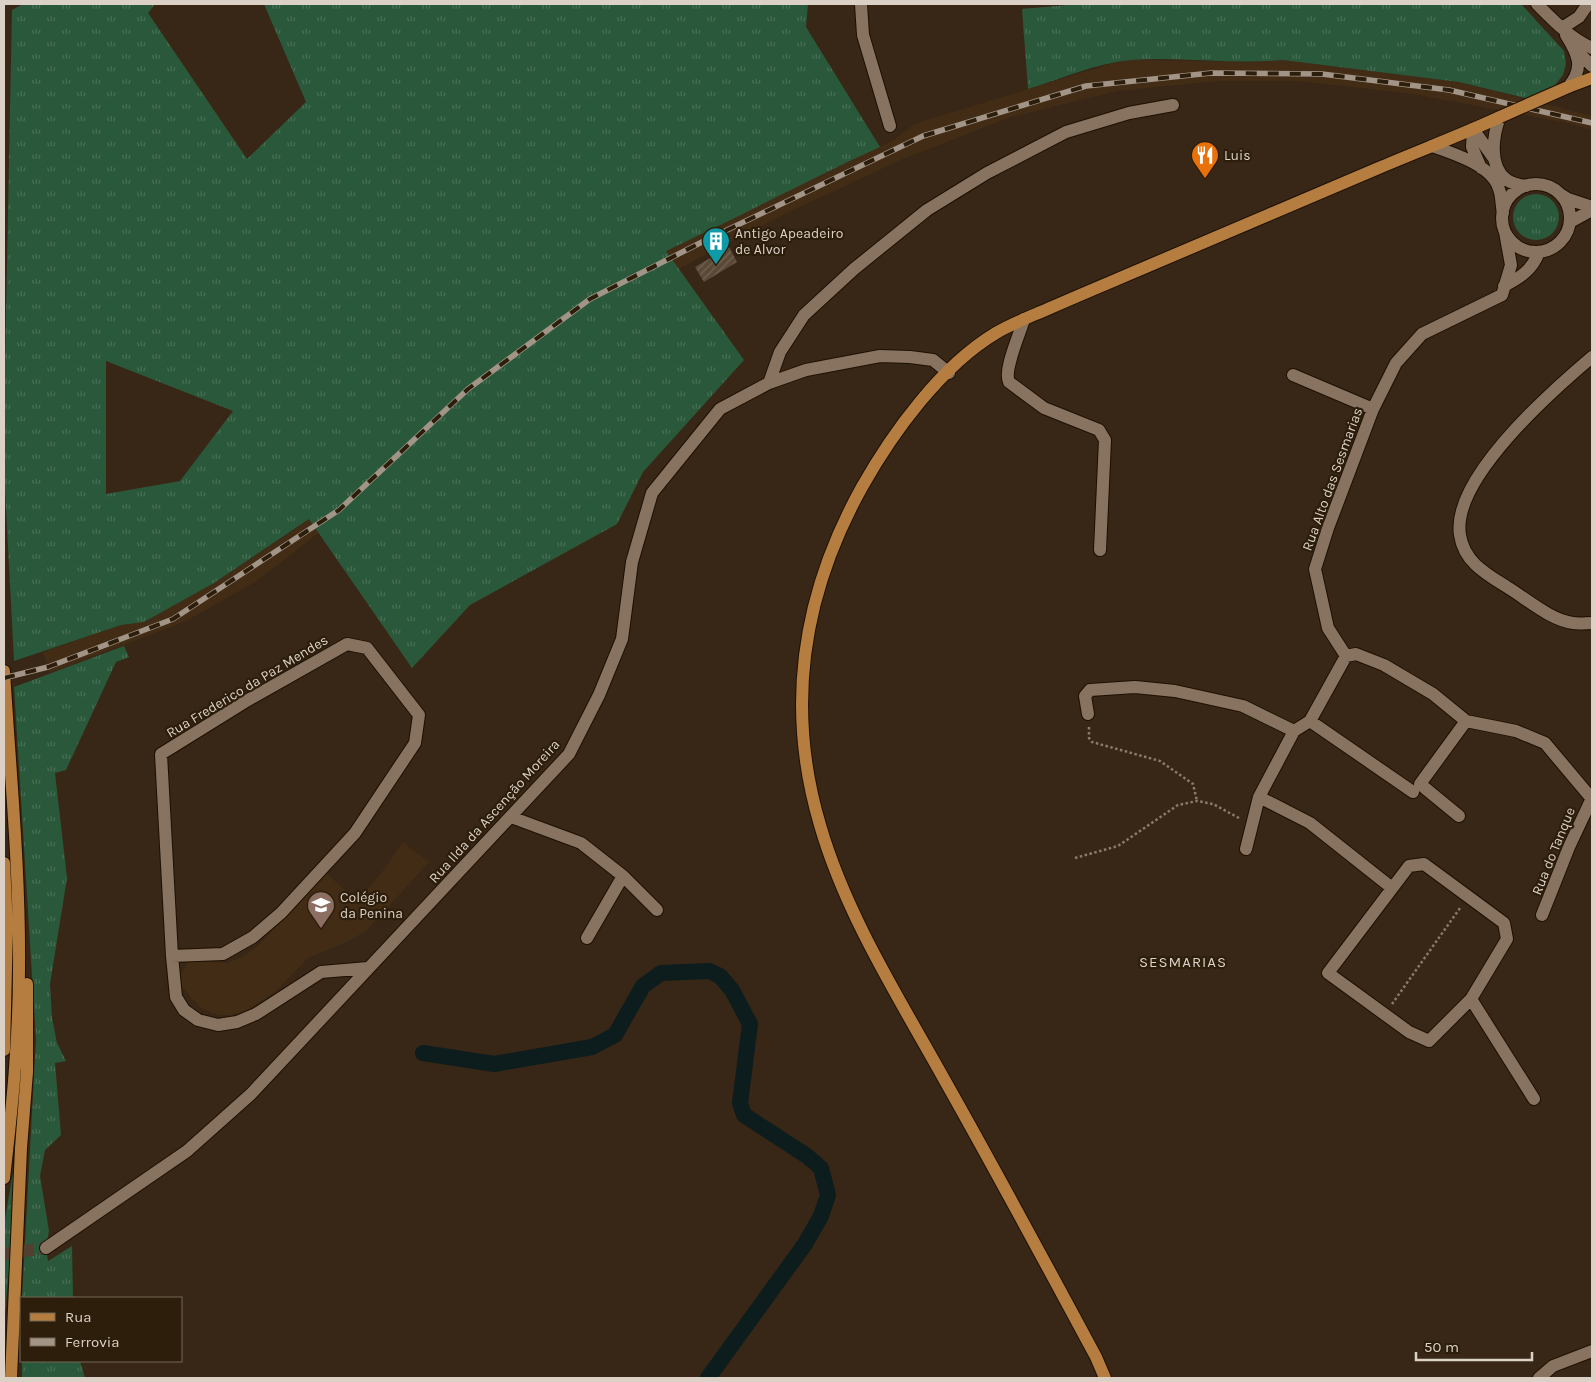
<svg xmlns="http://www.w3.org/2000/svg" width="1596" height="1382" viewBox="0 0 1596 1382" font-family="Karla,sans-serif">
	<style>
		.built { fill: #422c16 }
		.grass { fill: url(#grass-tufts); fill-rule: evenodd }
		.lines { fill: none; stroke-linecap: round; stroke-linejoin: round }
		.canal { stroke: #0d1c1d; stroke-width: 16 }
		.building { fill: url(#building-hatch) }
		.minor-tunnel { stroke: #514031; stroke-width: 12; stroke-dasharray: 12 6; stroke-linecap: butt }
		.minor-casing { stroke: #1e1002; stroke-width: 14 }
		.major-casing { stroke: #1e1002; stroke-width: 14 }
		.path { stroke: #897b6e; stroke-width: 2.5; stroke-dasharray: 2.5 2.5; stroke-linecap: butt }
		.minor { stroke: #877360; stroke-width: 12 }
		.major { stroke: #b57e40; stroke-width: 12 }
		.rail-casing { stroke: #a29588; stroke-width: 5.5 }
		.rail { stroke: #2d1e0c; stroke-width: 4; stroke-dasharray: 11; stroke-linecap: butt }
		.major-bridge-casing { stroke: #1e1002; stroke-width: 14; stroke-linecap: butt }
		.major-bridge { stroke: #b57e40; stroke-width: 12 }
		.labels { text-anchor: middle; stroke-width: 4.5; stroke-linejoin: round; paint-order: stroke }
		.poi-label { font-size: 14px; fill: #dcd1c7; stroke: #2d1e0c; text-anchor: start }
		.street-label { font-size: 14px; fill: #dcd1c7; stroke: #2d1e0c }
		.neighbourhood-label { font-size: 15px; letter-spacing: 1px; fill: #dcd1c7; stroke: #2d1e0c }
	</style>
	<defs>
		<pattern id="grass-tufts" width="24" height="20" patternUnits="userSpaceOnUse" patternTransform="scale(1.25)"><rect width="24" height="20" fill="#2a583a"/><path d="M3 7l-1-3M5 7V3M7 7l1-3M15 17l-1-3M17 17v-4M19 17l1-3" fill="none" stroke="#486f55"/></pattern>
		<pattern id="building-hatch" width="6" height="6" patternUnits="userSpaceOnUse" patternTransform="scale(1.25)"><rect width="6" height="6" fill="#5b4937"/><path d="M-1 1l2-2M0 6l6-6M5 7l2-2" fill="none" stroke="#726252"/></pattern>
	</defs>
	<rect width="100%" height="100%" fill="#382716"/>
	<path class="built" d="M1131 60 1255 62 1283 60 1459 82 1592 116V130L1568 123 1413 94 1299 81H1218L1117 91 1008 118 903 159 791 211 695 260 615 305 255 582 186 621 50 673 43 652 121 625 144 622 214 583 300 526 665 251 704 233 814 177 894 140 914 124 1110 64Z
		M403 842 429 862 367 930 351 940 308 958 276 991 244 1012 231 1015H220L209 1012 199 1006 182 987 181 975 187 963 196 961 227 963 242 957 257 947 326 873 357 901 386 867Z"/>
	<path class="grass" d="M23 4H155L148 13 247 159 306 102 264 4H808L806 27 880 147C807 180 738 218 666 251L744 360 643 472 617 524 470 605 412 668 309 519 214 583 144 622 121 625 14 661 4 471V415L12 10ZM106 361 233 411 180 481 106 494Z
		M1079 4H1521L1564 51 1566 64 1563 75 1555 85 1525 98 1459 82 1283 60C1232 65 1181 56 1131 60 1096 63 1061 79 1028 89L1022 9Z
		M1513 217a23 23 0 1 1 46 0a23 23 0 1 1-46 0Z
		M124 646 129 657 116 662 66 770 55 773 67 878 50 984 52 1018 57 1043 66 1061 55 1063 61 1135 45 1150 40 1176 49 1231 46 1248 48 1261 72 1246 73 1298H22L36 1039 14 687Z
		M15 1160 19 1161 4 1324V1225Z
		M22 1361H80L85 1378H22Z"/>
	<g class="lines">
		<path class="canal" d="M423 1053 494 1064 592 1047 615 1035 643 986 661 973 709 971 720 976 732 990 750 1024 740 1103 744 1115 807 1156 821 1168 828 1195 821 1216 805 1244 708 1378"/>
	</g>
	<path class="building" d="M729 247 737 262 704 282 695 267Z"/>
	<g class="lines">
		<path class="minor-tunnel" d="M4 1254 46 1248"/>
		<g class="minor-casing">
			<path id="minor" d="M861 4 863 35 890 126
				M1537 4C1554 21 1570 38 1592 48
				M1562 28 1579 17 1588 4
				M1566 35C1578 54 1585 68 1568 87
				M1577 51 1592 66
				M1500 117C1493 135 1488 167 1507 180 1512 184 1519 185 1526 186
				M1473 129 1472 147 1481 168
				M1473 129 1495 160
				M1432 146C1453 153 1493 166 1499 189 1502 197 1501 205 1503 213
				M1502 218a34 34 0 1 1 68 0a34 34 0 1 1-68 0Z
				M1560 194 1568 199 1592 207
				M1570 222 1592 210
				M1505 232 1511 265 1502 295 1422 334 1396 363 1373 409 1328 528 1315 569 1328 628 1346 656 1356 654 1384 665 1433 694 1466 721 1516 731 1545 743 1592 799
				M1504 286C1521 277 1532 270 1539 252
				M1024 319C1020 334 1003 370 1009 382L1044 408 1099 430 1105 440 1100 550
				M1592 357C1553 390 1451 479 1460 535 1464 562 1486 574 1507 587 1527 599 1550 620 1573 623 1579 624 1586 623 1592 623
				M1293 375 1373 409
				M769 383 780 352 804 315 854 269 927 210 987 173 1066 132 1129 113 1173 105
				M1346 656 1310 721 1294 731 1259 797 1310 823 1392 888
				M1088 714 1085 696 1090 690 1135 687 1175 691 1243 706 1294 731
				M1310 721 1413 792
				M1459 816 1420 784 1466 721
				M511 817 581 843 623 876 587 938
				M1246 849 1259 797
				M623 876 657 910
				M1542 915 1569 847 1592 798
				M172 956 223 954 253 937 281 913 355 833 415 743 419 715 367 648 347 644 248 700 161 754 172 956 176 997 184 1010 198 1020 218 1025 237 1022 256 1014 321 972 368 968
				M1471 999 1507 939 1504 923 1424 864 1409 866 1328 973 1409 1032 1429 1041 1471 999 1534 1099
				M46 1248 187 1151 251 1094 569 754 599 695 622 639 632 562 652 493 720 409 769 383 806 370 880 356 910 357 933 360 949 373
				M1539 1378 1553 1366 1592 1351"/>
		</g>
		<g class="major-casing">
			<path id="major" d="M1568 87 1592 78
				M4 671C10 771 20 870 19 970 19 1040 12 1109 4 1178
				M4 863 7 927 4 1050
				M11 1378 21 1148 27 1072V984
				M1105 1378 1096 1357C1046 1264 996 1171 944 1079 899 998 846 915 820 825 785 707 803 593 862 487 893 432 941 366 996 333 1013 323 1032 316 1050 308 1084 293 1118 279 1153 264 1229 232 1305 199 1381 167 1421 150 1461 135 1500 117"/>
		</g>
		<path class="path" d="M1089 727V738L1092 742 1160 761 1193 784 1197 801
			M1075 858 1118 846 1178 805 1197 801 1213 804 1239 818
			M1392 1004 1460 908"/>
		<use href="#minor" class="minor"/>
		<use href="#major" class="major"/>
		<g class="rail-casing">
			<path id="rail" d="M4 678 48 667 173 619 339 510 468 389 590 299 702 242 923 136 1086 86 1211 73 1322 74 1449 90 1592 123"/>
		</g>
		<use href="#rail" class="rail"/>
		<g class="major-bridge-casing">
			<path id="major-bridge" d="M1500 117 1568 87"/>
		</g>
		<use href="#major-bridge" class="major-bridge"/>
	</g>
	<defs>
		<g id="restaurant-pin" transform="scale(1.4375)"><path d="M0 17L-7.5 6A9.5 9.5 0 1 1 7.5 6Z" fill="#e8710a" stroke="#2d1e0c"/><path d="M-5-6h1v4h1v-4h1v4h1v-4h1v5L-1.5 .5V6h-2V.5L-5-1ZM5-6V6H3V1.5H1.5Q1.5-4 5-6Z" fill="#fff"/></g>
		<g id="building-pin" transform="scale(1.4375)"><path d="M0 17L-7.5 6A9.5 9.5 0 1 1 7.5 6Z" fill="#0f9aa8" stroke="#2d1e0c"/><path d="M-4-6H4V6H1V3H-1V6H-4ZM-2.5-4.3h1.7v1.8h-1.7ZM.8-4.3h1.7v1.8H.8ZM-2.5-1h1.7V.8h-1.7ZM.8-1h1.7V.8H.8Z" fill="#fff"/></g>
		<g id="school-pin" transform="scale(1.4375)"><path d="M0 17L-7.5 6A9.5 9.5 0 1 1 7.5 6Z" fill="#8d6e63" stroke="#2d1e0c"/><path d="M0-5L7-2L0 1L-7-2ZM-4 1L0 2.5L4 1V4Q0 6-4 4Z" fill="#fff"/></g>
	</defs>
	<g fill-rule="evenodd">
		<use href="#restaurant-pin" x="1205" y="155"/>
		<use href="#building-pin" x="716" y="241"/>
		<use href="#school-pin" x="321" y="905"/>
	</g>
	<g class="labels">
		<g class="poi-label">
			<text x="1224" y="160">Luis</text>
			<text x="735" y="238">Antigo Apeadeiro<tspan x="735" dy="16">de Alvor</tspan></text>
			<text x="340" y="902">Colégio<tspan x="340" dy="16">da Penina</tspan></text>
		</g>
		<g class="street-label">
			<text transform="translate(1332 479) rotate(-70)" y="5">Rua Alto das Sesmarias</text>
			<text transform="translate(247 686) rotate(-31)" y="5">Rua Frederico da Paz Mendes</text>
			<text transform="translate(494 811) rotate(-48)" y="5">Rua Ilda da Ascenção Moreira</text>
			<text transform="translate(1553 851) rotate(-68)" y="5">Rua do Tanque</text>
		</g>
		<g class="neighbourhood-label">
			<text x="1183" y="967">SESMARIAS</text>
		</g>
	</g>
	<rect width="1596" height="1382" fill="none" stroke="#dcd1c7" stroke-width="10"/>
	<rect x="20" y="1297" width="162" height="65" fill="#2d1e0c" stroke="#736657"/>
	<rect x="30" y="1313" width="25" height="8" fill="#b57e40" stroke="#736657"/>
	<text x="65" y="1322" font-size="15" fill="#dcd1c7">Rua</text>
	<rect x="30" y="1338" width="25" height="8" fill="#a29588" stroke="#736657"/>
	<text x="65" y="1347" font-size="15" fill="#dcd1c7">Ferrovia</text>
	<path d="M1416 1352v8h116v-8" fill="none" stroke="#dcd1c7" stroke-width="2.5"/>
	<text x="1424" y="1352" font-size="15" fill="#dcd1c7" stroke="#2d1e0c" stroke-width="4" paint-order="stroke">50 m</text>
</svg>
